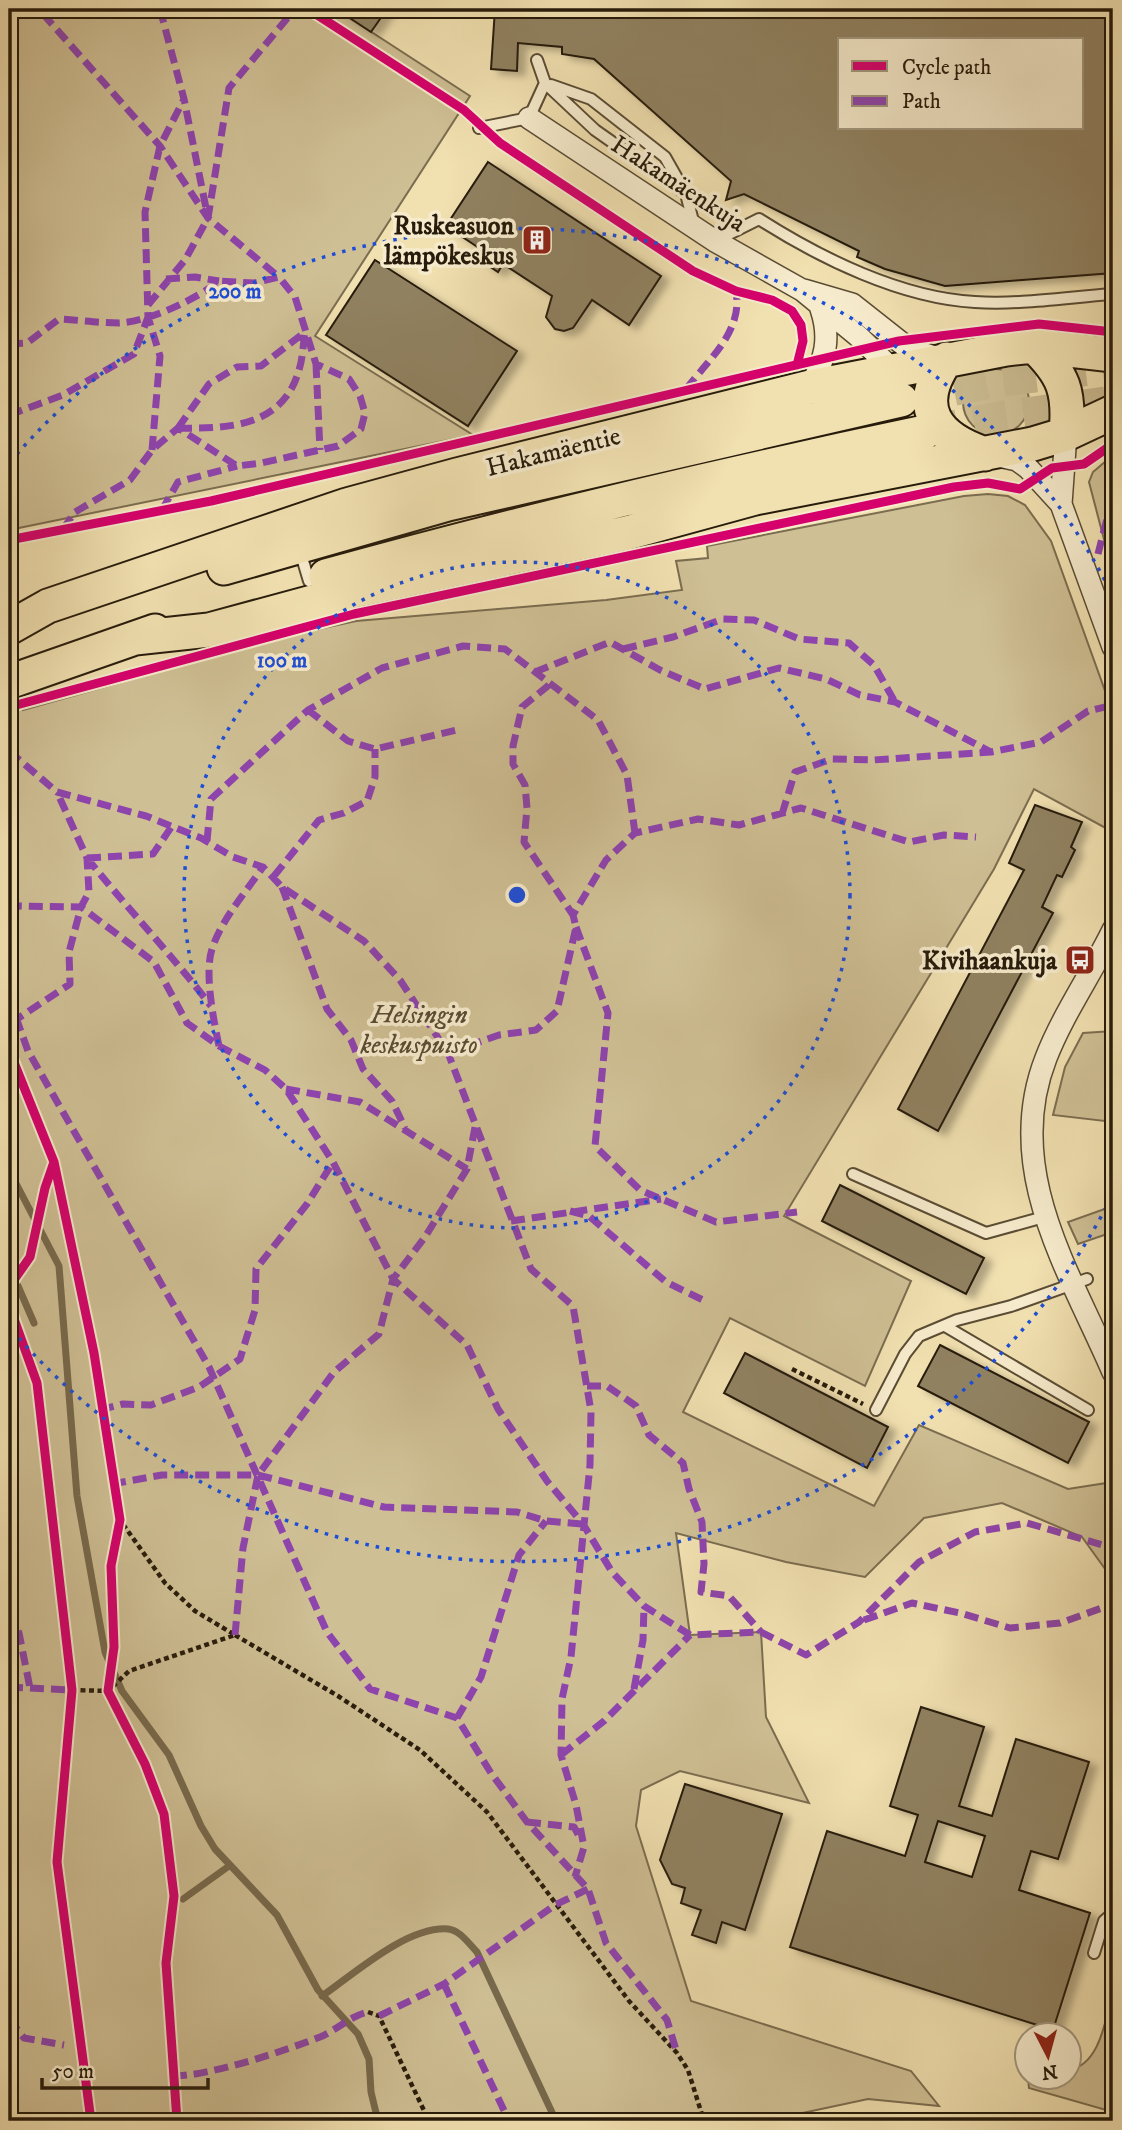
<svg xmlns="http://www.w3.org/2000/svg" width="1122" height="2130" viewBox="0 0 1122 2130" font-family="'IM FELL DW Pica',serif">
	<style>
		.green { fill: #cfbf94; stroke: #7b6d50; stroke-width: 2 }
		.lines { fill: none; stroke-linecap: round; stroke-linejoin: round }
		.stream { stroke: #77694c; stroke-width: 7 }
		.building { fill: #908161; stroke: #271b0b; stroke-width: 2; fill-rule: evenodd; filter: url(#shadow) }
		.primary-tunnel { stroke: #c9b98f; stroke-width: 33; stroke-dasharray: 33 17; stroke-linecap: butt }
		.service-casing { stroke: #5a4c34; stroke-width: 14 }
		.minor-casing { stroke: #5a4c34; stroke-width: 24 }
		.primary-casing { stroke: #271b0b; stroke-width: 37 }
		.path { stroke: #271b0b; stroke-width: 4.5; stroke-dasharray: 5 3.5; stroke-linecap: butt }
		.service { stroke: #f6ebcc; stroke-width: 10 }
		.minor { stroke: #f6ebcc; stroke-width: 21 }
		.primary { stroke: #f1e0b0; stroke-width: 33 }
		.quiet { stroke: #8e44ad; stroke-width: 7; stroke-dasharray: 14 7; stroke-linecap: butt }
		.cycleway-casing { stroke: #f6ebcc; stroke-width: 13 }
		.cycleway { stroke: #d6006c; stroke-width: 9 }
		.ring { fill: none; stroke: #1d4ed8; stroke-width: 3.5; stroke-dasharray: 3.5 7 }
		.labels { text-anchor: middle; stroke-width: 7; stroke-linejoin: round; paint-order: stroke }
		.street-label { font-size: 26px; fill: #271b0b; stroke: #f6ebcc }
		.poi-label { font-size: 26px; font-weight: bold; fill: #271b0b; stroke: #f6ebcc; text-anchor: end }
		.park-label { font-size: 26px; font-style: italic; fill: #594c34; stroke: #f6ebcc }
		.centre { fill: #1d4ed8; stroke: #f6ebcc; stroke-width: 3.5 }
		.ring-label { font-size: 21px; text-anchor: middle; font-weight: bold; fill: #1d4ed8; stroke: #f6ebcc; stroke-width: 7; stroke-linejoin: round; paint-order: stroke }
	</style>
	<defs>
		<filter id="shadow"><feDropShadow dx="8" dy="4.5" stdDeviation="3.5" flood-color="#0004"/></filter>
	</defs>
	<rect width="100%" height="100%" fill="#f1e0b0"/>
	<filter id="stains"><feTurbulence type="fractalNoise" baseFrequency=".00286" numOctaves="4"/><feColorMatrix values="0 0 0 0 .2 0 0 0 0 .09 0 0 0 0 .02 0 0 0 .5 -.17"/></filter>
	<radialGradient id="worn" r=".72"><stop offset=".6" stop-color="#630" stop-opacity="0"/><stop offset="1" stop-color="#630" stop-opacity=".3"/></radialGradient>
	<path class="green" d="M9 9H336L470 96 315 336 473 435 9 530Z
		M963 402a33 33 0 1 1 66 0a33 33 0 1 1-66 0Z
		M1113 455V574L1089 482 1093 472Z
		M988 494 1008 496 1025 505 1051 541 1113 713V832L1034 789 994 869 784 1216 911 1281 865 1386 730 1318 683 1412 874 1506 919 1425 1068 1489 1113 1482V1580L1082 1537 1002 1503 924 1518 865 1577 786 1562 676 1533 690 1635 761 1632 766 1717 809 1803 680 1771 641 1790 636 1826 691 2001 911 2071 939 2106 868 2099 765 2121H9V666L23 710 282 637 356 621 606 600 682 590 676 561 708 558 707 546 964 496Z
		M1113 1031V1122L1053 1115 1065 1067 1083 1033Z
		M1113 1206V1232L1078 1244 1068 1222Z
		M1113 1993V2112L1029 2088 1028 2079 1070 2078V2070C1101 2063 1105 2019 1113 1993Z"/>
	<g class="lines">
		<path class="stream" d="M9 1170 59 1266 77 1496 105 1652 122 1691 169 1755 201 1826 215 1849 277 1915 318 1990 358 2034 369 2059 371 2092 378 2121
			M18 1286 34 1323
			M183 1899 229 1866
			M322 1996C354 1974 407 1926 448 1929 460 1930 469 1944 477 1952L556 2121"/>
	</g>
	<path class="building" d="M336 9H387L371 32Z
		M495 9H1109L1113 63V273L945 286 885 269 857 257 859 251 744 194 726 200 731 181 594 59 562 54V47L518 43 517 71 491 69ZM840 40H1082V128H840Z
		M488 162 661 276 629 325 592 300 573 328 564 331 555 329 546 317 552 296 503 264 498 272 483 262 488 254 446 226Z
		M375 260 517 351 468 426 326 335Z
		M1035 805 1082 822 1071 847 1075 850 1062 877 1057 875 1042 907 1053 913 938 1131 898 1109 1024 870 1009 863Z
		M840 1185 984 1258 966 1294 822 1221Z
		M940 1345 1089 1422 1068 1463 918 1386Z
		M745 1353 888 1427 867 1468 724 1393Z
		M921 1707 984 1727 959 1806 992 1816 1016 1739 1089 1762 1058 1859 1031 1851 1019 1890 1090 1913 1053 2030 790 1947 827 1831 905 1856 918 1815 890 1806ZM938 1821 985 1836 972 1877 925 1862Z
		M685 1784 782 1814 745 1930 722 1922 716 1943 692 1935 701 1910 681 1903 685 1888 672 1884 660 1860Z"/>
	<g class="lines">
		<path class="primary-tunnel" d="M905 399 996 381 1113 366
			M925 432 1005 417 1113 402"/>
		<g class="service-casing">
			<path id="service" d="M537 60 545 83 595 130 686 194 694 225
				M551 85 591 99 665 157 686 194
				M479 128 529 118 545 83
				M715 241 759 219C820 258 901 298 975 302 1020 305 1068 297 1113 294
				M300 551 309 581
				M853 1174 986 1233 1044 1217
				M945 1326 1088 1410
				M876 1410 905 1354 919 1336 957 1320 1011 1306 1087 1279
				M1094 1953 1104 1921 1113 1913"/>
		</g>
		<g class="minor-casing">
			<path id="minor" d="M529 118 715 241 802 290 858 336 893 370
				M804 290 852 304 909 349 938 358
				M810 387C825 360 831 339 821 309
				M994 455 1017 460 1028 468 1061 504 1113 647
				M1061 504 1066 434
				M1113 930C1092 973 1063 1014 1046 1058 1002 1170 1070 1272 1113 1372"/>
		</g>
		<g class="primary-casing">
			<path id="primary" d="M1034 346C1064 375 1070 392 1066 434
				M947 359C913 407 935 437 985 454
				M224 568 448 504 901 400
				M326 576C524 521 724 474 925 432
				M9 628 48 606 347 505 457 475 810 387 1006 349 1034 346 1113 355
				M135 638 209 630 353 591 627 533 755 498 1033 444 1066 434 1113 412
				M9 682 155 631"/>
		</g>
		<path class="path" d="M792 1369 863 1404
			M235 1635 338 1696 420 1750 487 1812 629 2001 677 2053 688 2070 704 2121
			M72 1690 108 1691 129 1671 235 1635 195 1611 165 1583 120 1520
			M368 2012 379 2016 429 2121"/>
		<use href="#service" class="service"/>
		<use href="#minor" class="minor"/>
		<use href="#primary" class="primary"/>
		<path class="quiet" d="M160 9 184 99 206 208
			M9 61V74
			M166 279 195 277 219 281
			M148 305 185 260 208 218 229 88 295 9
			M9 344 27 343 59 319C79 320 100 323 119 323 148 322 197 299 219 281L254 283 279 277 208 218 160 146 43 14
			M316 364 320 450
			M686 389C710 358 743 331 736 291
			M9 415 63 395 134 354 148 317
			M178 428C228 429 283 427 299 370 303 358 303 344 305 332
			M178 428 209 384 237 367 261 366 305 332
			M152 450 160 356 148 317 145 212 160 146 184 99
			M162 510 178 482 237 466
			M63 529 75 512 130 480 152 450 178 428 237 466 261 463 338 446 361 429 365 413 360 396 349 379 316 364 295 297 279 277
			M1098 554 1113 495
			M1108 583 1113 575
			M623 649 673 637 723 619 754 620 799 639 849 643 874 665 895 702
			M535 672 610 642 660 670 705 689 779 668 826 679 860 695 895 702 991 752
			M549 685 522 707 513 746V764L525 785 527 808 524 842 573 915
			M308 710 348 741 375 749 461 729
			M9 751 57 792 146 816 201 838 233 857 263 867 282 887 364 941 400 980 448 1053 531 1269 573 1306 591 1411 590 1465 571 1657 562 1699 561 1755 576 1805 584 1847 575 1877
			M782 814 795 772 832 759 873 760 991 752 1041 742 1088 711 1113 705
			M207 841 211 799 308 710 382 668 463 646 505 649 598 720 627 775 635 833
			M87 858C127 908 172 955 211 1006
			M87 858 153 854 172 826
			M274 876 319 820 344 813 367 801 375 777V749
			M282 887 327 1009 351 1040 363 1069 392 1101 405 1128
			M9 911 19 906 81 907 154 962 187 1023 219 1046 265 1070 286 1089 333 1162 393 1279 467 1345 498 1409 547 1481 583 1524 612 1572 644 1606 690 1635 761 1632 806 1655 859 1622 919 1562 975 1532 1027 1523 1113 1548
			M576 927 608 1013 595 1146 640 1190 716 1222 797 1212
			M9 998 28 1051 209 1367 327 1632 370 1689 457 1718 491 1773 527 1822 588 1889 606 1943 667 2020 677 2053
			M11 1023 70 984 69 952 81 907 89 892 87 858 57 792
			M219 1046C214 1022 204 973 212 949 221 920 246 892 263 867
			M448 1053 499 1035 536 1030 557 1011 576 927 573 915 606 860 635 833 698 819 739 825 801 808 909 842 944 835 976 837
			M286 1089 360 1102 467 1169
			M570 1211 589 1216 666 1282 707 1302
			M511 1221 661 1199
			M587 1386H607L636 1406 649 1435 683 1463 689 1489 702 1522 704 1564 701 1592 729 1596 761 1632
			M100 1410 123 1404 151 1405 199 1387 240 1359 255 1310 256 1269 307 1204 333 1162
			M112 1484 162 1475H258L384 1507 517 1512 546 1521 583 1524
			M9 1612 19 1633 30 1688
			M864 1620 912 1603 960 1613 1010 1628 1060 1623 1113 1604
			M235 1635 243 1548 258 1475 334 1372 379 1334 393 1279 425 1237 467 1169 476 1122
			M9 1687 72 1690
			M634 1689 643 1640 644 1606
			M457 1718 481 1677 519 1555 546 1521
			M561 1755 604 1721 690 1635
			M527 1822 574 1827 580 1838
			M444 1984 509 2121
			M379 2016 444 1984 555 1905 588 1889
			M9 2019 24 2038 64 2045
			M173 2076C210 2076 284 2051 320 2037 337 2030 350 2016 368 2012"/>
		<g class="cycleway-casing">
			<path id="cycleway" d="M308 9 464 110 500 143 693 271 736 291 772 300 792 311 801 325 803 341 797 365
				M9 540 211 501 899 341 1039 324 1113 332
				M9 707 354 614 954 487 988 483 1020 489 1052 468 1084 464 1113 444
				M9 1050 54 1162 94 1353 120 1520 111 1566 114 1647 108 1691 145 1764 164 1814 174 1896 166 1963 177 2121
				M9 1287 30 1257 45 1188 54 1162
				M9 1305 37 1383 72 1690 57 1862 91 2121"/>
		</g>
		<use href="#cycleway" class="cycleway"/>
	</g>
	<g class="ring">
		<circle cx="517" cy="895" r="333"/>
		<path d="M1111 1198A667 667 0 0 1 10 1328M10 462A667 667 0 0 1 1111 592"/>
	</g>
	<defs>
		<g id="building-square" transform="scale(1.575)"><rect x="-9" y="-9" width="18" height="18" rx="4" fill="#8f2418" stroke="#f6ebcc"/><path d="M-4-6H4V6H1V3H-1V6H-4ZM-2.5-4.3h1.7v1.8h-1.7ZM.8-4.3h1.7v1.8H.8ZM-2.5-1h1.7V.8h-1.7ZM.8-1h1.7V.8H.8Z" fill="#fff"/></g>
		<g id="bus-square" transform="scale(1.575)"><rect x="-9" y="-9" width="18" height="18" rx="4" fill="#8f2418" stroke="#f6ebcc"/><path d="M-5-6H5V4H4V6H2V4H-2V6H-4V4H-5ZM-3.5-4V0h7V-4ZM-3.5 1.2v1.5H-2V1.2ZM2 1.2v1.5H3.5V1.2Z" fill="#fff"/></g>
	</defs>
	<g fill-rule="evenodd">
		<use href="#building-square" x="537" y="240"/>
		<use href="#bus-square" x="1080" y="960"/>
	</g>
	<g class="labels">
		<g class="street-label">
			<text transform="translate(679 183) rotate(33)" y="9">Hakamäenkuja</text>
			<text transform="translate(553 451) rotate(-14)" y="9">Hakamäentie</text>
		</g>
		<g class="poi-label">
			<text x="514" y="234">Ruskeasuon<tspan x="514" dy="30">lämpökeskus</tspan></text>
			<text x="1057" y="969">Kivihaankuja</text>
		</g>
		<g class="park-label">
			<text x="419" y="1023">Helsingin<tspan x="419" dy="30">keskuspuisto</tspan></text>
		</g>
	</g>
	<circle cx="517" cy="895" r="10" class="centre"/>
	<g class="ring-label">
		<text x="235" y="298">200 m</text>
		<text x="282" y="667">100 m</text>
	</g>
	<rect width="1122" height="2130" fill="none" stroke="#f1e0b0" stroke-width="35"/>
	<rect x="10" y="10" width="1101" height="2109" fill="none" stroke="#271b0b" stroke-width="3.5"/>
	<rect x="18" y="18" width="1087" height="2095" fill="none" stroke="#271b0b" stroke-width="2"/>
	<rect x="838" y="38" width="245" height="91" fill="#f6ebcc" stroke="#a3987f" stroke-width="2"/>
	<rect x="852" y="61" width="35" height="10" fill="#d6006c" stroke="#a3987f" stroke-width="2"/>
	<text x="902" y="74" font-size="21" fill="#271b0b">Cycle path</text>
	<rect x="852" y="96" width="35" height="10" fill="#8e44ad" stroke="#a3987f" stroke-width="2"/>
	<text x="902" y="108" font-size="21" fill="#271b0b">Path</text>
	<g transform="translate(1048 2056) rotate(174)"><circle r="33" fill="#f6ebcc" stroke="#a3987f" stroke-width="2"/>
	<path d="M0-5L12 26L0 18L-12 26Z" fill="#8f2418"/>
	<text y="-10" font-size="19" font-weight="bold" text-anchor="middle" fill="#271b0b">N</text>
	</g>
	<path d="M42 2078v10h166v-10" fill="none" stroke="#271b0b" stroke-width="3.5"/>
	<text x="52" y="2078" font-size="21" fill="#271b0b" stroke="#f6ebcc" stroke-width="5" paint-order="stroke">50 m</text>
	<rect width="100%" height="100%" filter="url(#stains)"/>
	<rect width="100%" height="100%" fill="url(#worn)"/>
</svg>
